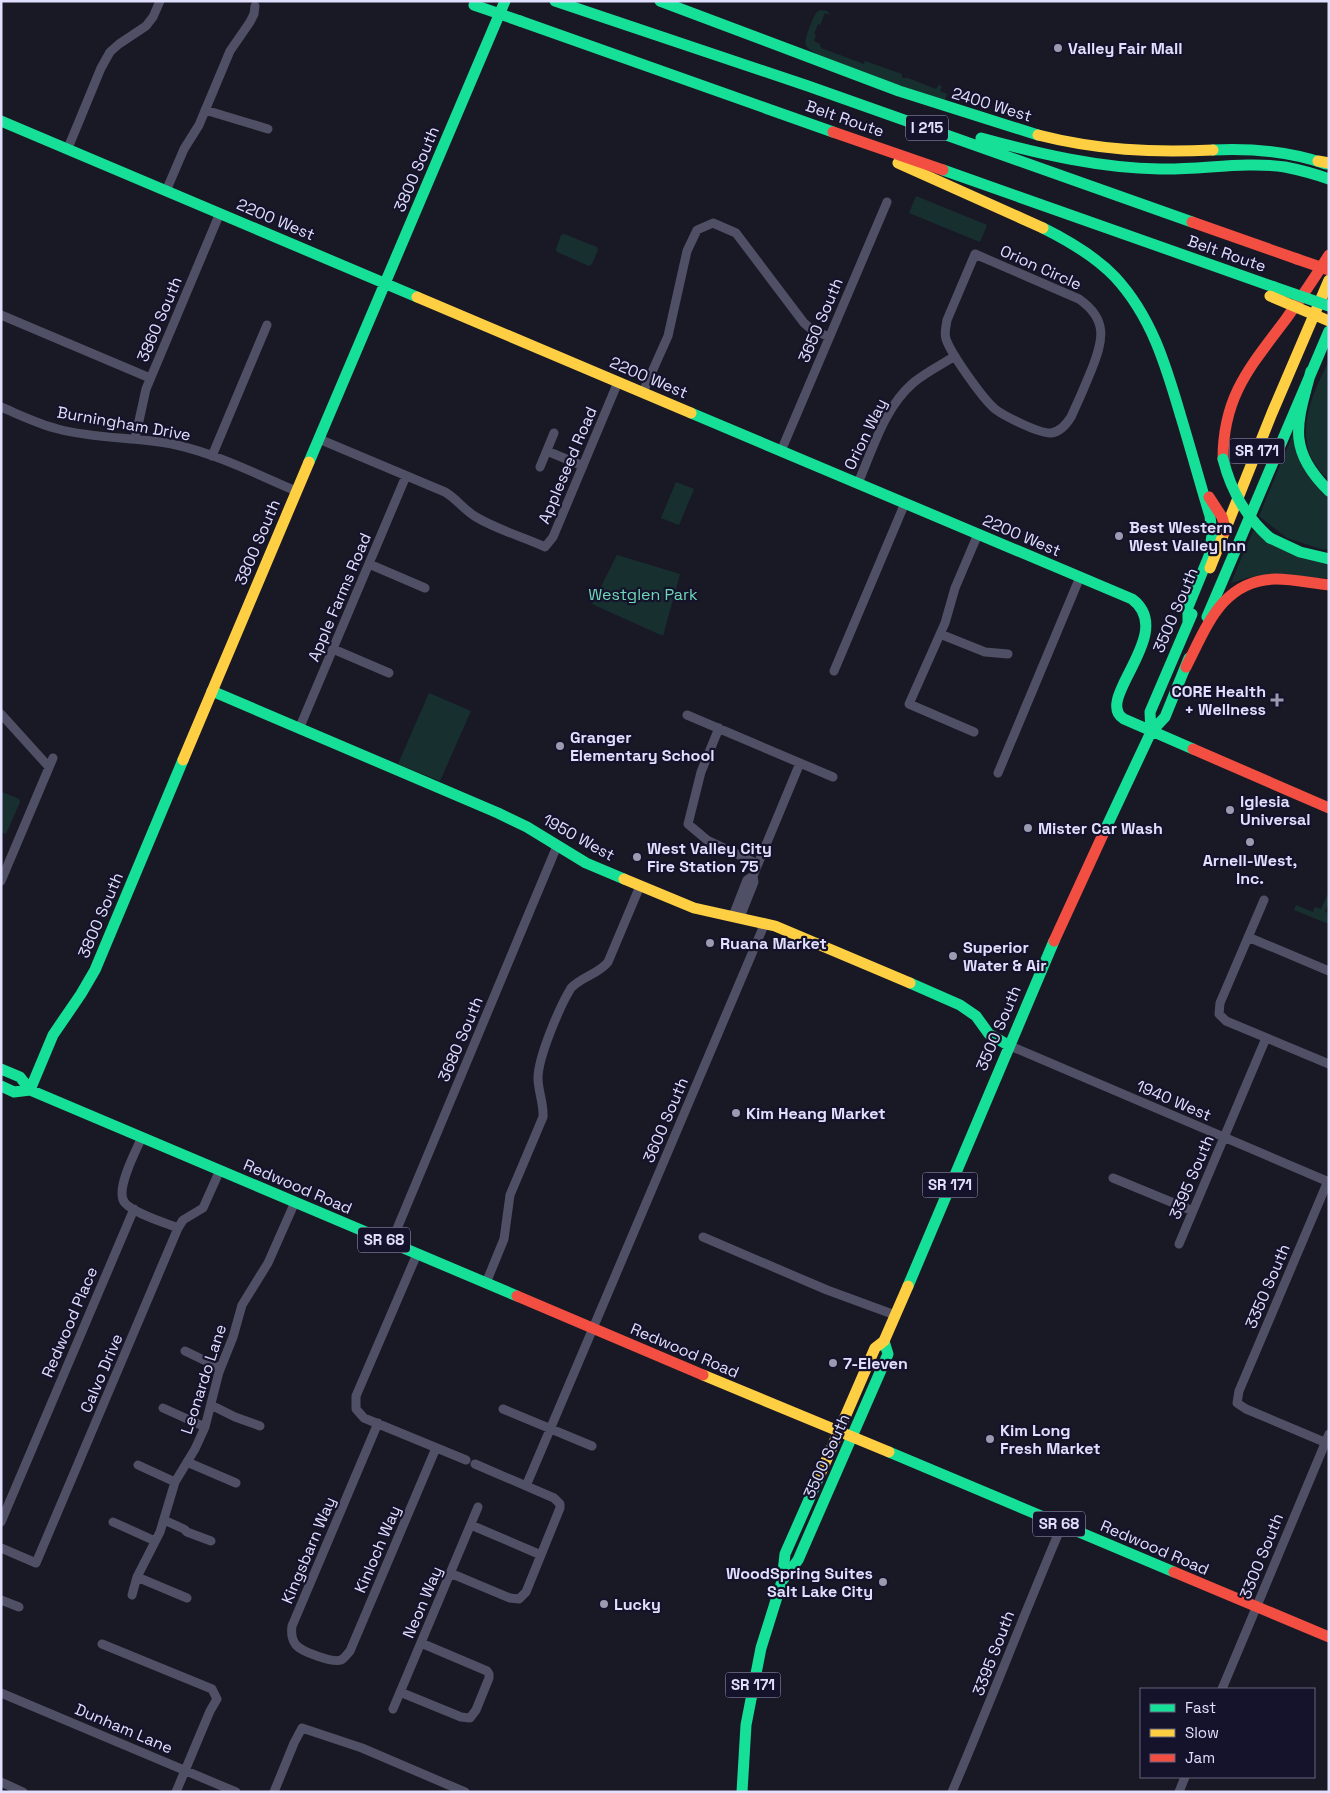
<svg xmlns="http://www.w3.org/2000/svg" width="1330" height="1793" viewBox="0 0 1330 1793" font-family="'Space Grotesk',sans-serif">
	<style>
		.green { fill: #17302f }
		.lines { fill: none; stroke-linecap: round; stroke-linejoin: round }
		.street { stroke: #4f5065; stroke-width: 9 }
		.fast { stroke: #16e098; stroke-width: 11 }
		.slow { stroke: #ffcf43; stroke-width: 11 }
		.jam { stroke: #f24e42; stroke-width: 11 }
		.fast-bridge { stroke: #16e098; stroke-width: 11 }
		.slow-bridge { stroke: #ffcf43; stroke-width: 11 }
		.jam-bridge { stroke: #f24e42; stroke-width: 11 }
		.poi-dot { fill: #9a9ab1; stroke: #15132b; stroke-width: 2 }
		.labels { text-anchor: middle; stroke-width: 4.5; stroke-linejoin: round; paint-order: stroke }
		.shield { fill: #15132b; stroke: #a3a2be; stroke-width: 1 }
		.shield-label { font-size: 15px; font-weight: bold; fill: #e0dffd }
		.poi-label { font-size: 16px; font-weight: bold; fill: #e0dffd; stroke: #15132b; text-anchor: start }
		.street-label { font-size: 16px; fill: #e0dffd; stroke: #15132b }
		.park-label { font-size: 16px; fill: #6fd9b5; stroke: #15132b }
	</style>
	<rect width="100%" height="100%" fill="#191925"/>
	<path class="green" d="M820 10 827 11 830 15 825 13 820 25 818 24 814 34 816 35 814 41 820 44 821 48 864 64 865 61 902 74V78H908L933 88 936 89 939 85 942 86 940 91 947 94 945 100C923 93 817 60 807 47 803 42 808 32 810 26 813 20 814 13 820 10Z
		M916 196 987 225 980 242 909 213Z
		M564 234 597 247 598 250 592 264 589 266 557 252 556 249 561 235Z
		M1329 361V480C1289 446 1309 400 1329 361Z
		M1293 434 1329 497V550L1321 549 1287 538 1259 516Z
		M676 482 694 489 679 525 661 518Z
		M1253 531 1329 562V578L1250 577 1231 583Z
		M617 555 680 574 663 636 592 604Z
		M429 693 471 711 440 781 398 764Z
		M2 792 19 799 20 802 6 834 1 832Z
		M1329 891V902L1325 912 1329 913V924L1294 910 1296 905 1313 912 1315 907 1321 909Z"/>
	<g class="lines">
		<path class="street" d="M205 110 268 129
			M68 148 101 68 110 52 119 44 146 26 153 17 160 1
			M166 191 184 149 199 125 230 51 250 22 254 14 255 6
			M975 254 1079 299C1109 320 1103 341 1091 371 1085 386 1078 402 1071 417 1066 425 1060 432 1051 433 1040 434 1004 416 995 409 983 399 951 354 946 339 944 333 946 327 947 320Z
			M1 315 150 378
			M643 392 668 336 687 251 697 230 713 223 736 233 804 323 811 329 829 337
			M1 407C20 415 38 424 58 429 95 439 134 437 172 444 215 453 256 474 296 491
			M135 439 146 389 220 213
			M319 439 445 492C457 499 464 510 476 517 496 529 523 537 545 547L553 537 618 382
			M547 451 583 466
			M781 451 887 202
			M212 456 267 325
			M540 467 554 433
			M858 483C873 449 884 408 913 383 926 372 941 365 955 356
			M369 564 425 588
			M940 634 985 652 1008 654
			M333 649 389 673
			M834 671 905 503
			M1 714 49 767
			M687 715 833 777
			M719 728 701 772 688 824 707 840 758 864
			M299 729 406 476
			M974 732 909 704 945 623 955 588 978 534
			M998 773 1080 577
			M1 881 53 758
			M1264 900 1220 1003 1219 1014 1226 1021 1329 1064
			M733 916 747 880 753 876
			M740 917 754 882 753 876 800 763
			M1248 937 1329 971
			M1008 1045 1329 1182
			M142 1137C136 1151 114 1191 125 1203 135 1214 164 1222 178 1228
			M1113 1178 1193 1211
			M1328 1181 1239 1391 1237 1403 1246 1409 1329 1444
			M703 1237 827 1290 895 1315
			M391 1243 557 846
			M1179 1244 1266 1038
			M417 1254 356 1396V1409L364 1418 466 1460
			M486 1283 504 1239 510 1195 543 1117C544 1104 538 1091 538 1078 538 1057 560 1006 571 988 582 976 599 974 608 962L640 886
			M185 1351 220 1368
			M211 1405 235 1417 260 1426
			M163 1408 205 1427
			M503 1409 592 1446
			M378 1423 292 1626C291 1633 291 1639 296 1645 302 1652 333 1663 341 1660 345 1658 347 1654 350 1651L436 1448
			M187 1462 236 1483
			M138 1465 175 1482
			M526 1486 765 923
			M164 1520 184 1529 187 1532 211 1541
			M1 1522 134 1209
			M113 1522 155 1541
			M471 1525 541 1555
			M1 1548 36 1563 178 1228 183 1220 203 1208 220 1170
			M450 1573 510 1598 519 1599 526 1592 560 1508V1504L554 1498 475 1464
			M137 1577 187 1598
			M132 1595 137 1577 160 1532 175 1482 195 1449 205 1427 219 1372 233 1337 242 1305 268 1263 295 1202
			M1 1600 19 1607
			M102 1644 212 1689 217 1699 210 1711 176 1792
			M1222 1689 1329 1434
			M400 1692 461 1717 470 1718 476 1710 489 1678V1674L487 1671 421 1643
			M1 1693 236 1792
			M393 1709 478 1507
			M1 1782 23 1792
			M274 1792 294 1743 302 1728 362 1748 465 1792
			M952 1792C990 1703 1024 1614 1062 1525
			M1179 1792 1185 1777"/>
		<path class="fast" d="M555 1 808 86 1192 222
			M660 1 899 91 1038 135
			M520 21 833 132
			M1 121 417 297
			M981 138C1040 154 1099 168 1160 169 1202 170 1244 161 1285 167 1300 170 1315 174 1329 179
			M1213 150C1252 148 1288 151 1326 164
			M943 170 1274 287
			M1043 228C1069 241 1095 256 1115 277 1152 317 1166 366 1181 417 1191 450 1200 483 1210 516L1212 535 1209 556 1188 607V623
			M1311 371C1297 423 1286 449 1329 491
			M691 413 1132 599C1178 633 1092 700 1124 719L1193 749
			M309 462 505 1
			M1270 538 1300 552 1329 559
			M1207 617 1329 331
			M212 691 498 813 527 827 586 863 624 879
			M1151 732 1150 712 1192 614
			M1105 830 1151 732 1165 717 1189 658
			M910 983 960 1005 976 1016 989 1034 1008 1045
			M1 1069 20 1077 30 1090
			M1 1086 14 1092 30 1090 517 1296
			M30 1090 53 1035 81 994 95 970 183 760
			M908 1286 1054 941
			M889 1452 1174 1572
			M782 1581 798 1560 888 1354 884 1341
			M742 1792 746 1725 761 1648 782 1581 785 1554 819 1477"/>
		<path class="slow" d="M1038 135C1097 150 1152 153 1213 150
			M1318 161 1329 163
			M898 163 1043 228
			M417 297 691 413
			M1210 568 1272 413 1329 280
			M183 760 309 462
			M624 879 694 908 775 926 910 983
			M703 1375 889 1452
			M819 1477 875 1348 884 1341 908 1286"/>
		<path class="jam" d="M833 132 943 170
			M1192 222 1297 259
			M1223 459C1223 396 1250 367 1286 319 1301 298 1315 277 1329 255
			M1209 497 1222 517 1226 531
			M1186 667C1207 626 1222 580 1276 579 1293 579 1311 583 1329 585
			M1193 749 1329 808
			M1054 941 1105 830
			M517 1296 703 1375
			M1174 1572 1329 1637"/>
		<path class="fast-bridge" d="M474 5 520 21
			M1274 287 1329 306
			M1223 459C1231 491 1245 516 1270 538"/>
		<path class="slow-bridge" d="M1270 296 1329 321"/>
		<path class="jam-bridge" d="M1297 259 1329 270"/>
	</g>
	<g class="poi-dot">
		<circle cx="1058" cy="48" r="5"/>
		<circle cx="1119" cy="536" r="5"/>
		<path d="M1274.5 692.5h5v5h5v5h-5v5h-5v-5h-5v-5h5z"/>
		<circle cx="560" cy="746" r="5"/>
		<circle cx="1230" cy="810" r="5"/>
		<circle cx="1028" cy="828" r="5"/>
		<circle cx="1250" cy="842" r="5"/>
		<circle cx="637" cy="857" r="5"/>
		<circle cx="710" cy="943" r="5"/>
		<circle cx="953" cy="956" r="5"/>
		<circle cx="736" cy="1113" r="5"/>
		<circle cx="833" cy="1363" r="5"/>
		<circle cx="990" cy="1439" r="5"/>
		<circle cx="883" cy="1582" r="5"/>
		<circle cx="604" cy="1604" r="5"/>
	</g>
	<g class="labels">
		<g class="shield">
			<rect x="906" y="115.5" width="42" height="25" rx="4"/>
			<rect x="1229.5" y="438.5" width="55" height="25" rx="4"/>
			<rect x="922.5" y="1172.5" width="55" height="25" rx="4"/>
			<rect x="358" y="1227.5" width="52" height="25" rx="4"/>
			<rect x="1033" y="1511.5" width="52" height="25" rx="4"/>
			<rect x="725.5" y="1672.5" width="55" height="25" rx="4"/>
		</g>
		<g class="shield-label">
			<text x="927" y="133">I 215</text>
			<text x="1257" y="456">SR 171</text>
			<text x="950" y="1190">SR 171</text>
			<text x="384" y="1245">SR 68</text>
			<text x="1059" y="1529">SR 68</text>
			<text x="753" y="1690">SR 171</text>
		</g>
		<g class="poi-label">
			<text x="1068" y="54">Valley Fair Mall</text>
			<text x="1129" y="533">Best Western<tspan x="1129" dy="18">West Valley Inn</tspan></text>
			<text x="1266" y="697" text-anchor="end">CORE Health<tspan x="1266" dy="18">+ Wellness</tspan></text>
			<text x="570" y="743">Granger<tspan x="570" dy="18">Elementary School</tspan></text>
			<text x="1240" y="807">Iglesia<tspan x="1240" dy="18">Universal</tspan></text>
			<text x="1038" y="834">Mister Car Wash</text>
			<text x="647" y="854">West Valley City<tspan x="647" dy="18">Fire Station 75</tspan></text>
			<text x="1250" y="866" text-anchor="middle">Arnell-West,<tspan x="1250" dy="18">Inc.</tspan></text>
			<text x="720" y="949">Ruana Market</text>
			<text x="963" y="953">Superior<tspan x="963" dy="18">Water &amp; Air</tspan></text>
			<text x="746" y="1119">Kim Heang Market</text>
			<text x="843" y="1369">7-Eleven</text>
			<text x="1000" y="1436">Kim Long<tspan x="1000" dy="18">Fresh Market</tspan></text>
			<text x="873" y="1579" text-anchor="end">WoodSpring Suites<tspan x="873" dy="18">Salt Lake City</tspan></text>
			<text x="614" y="1610">Lucky</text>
		</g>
		<g class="street-label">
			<text transform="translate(992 104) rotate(17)" y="6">2400 West</text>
			<text transform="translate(845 118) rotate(19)" y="6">Belt Route</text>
			<text transform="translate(416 169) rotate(-67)" y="6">3800 South</text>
			<text transform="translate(276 219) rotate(23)" y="6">2200 West</text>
			<text transform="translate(1227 253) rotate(19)" y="6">Belt Route</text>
			<text transform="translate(1041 267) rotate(24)" y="6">Orion Circle</text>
			<text transform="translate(159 319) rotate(-67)" y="6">3860 South</text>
			<text transform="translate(820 320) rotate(-67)" y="6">3650 South</text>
			<text transform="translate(649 377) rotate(23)" y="6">2200 West</text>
			<text transform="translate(124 423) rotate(10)" y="6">Burningham Drive</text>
			<text transform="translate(865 434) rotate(-64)" y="6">Orion Way</text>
			<text transform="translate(567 465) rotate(-67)" y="6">Appleseed Road</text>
			<text transform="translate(1022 535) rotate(23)" y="6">2200 West</text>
			<text transform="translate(257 542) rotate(-67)" y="6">3800 South</text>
			<text transform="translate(339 597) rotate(-67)" y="6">Apple Farms Road</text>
			<text transform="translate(1175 610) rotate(-67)" y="6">3500 South</text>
			<text transform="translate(579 837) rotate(29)" y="6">1950 West</text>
			<text transform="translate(100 915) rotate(-67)" y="6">3800 South</text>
			<text transform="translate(998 1028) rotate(-67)" y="6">3500 South</text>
			<text transform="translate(460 1039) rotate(-67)" y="6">3680 South</text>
			<text transform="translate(1174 1100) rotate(23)" y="6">1940 West</text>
			<text transform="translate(665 1120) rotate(-67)" y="6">3600 South</text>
			<text transform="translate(1191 1177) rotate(-67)" y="6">3395 South</text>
			<text transform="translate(298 1186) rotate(23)" y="6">Redwood Road</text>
			<text transform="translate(1267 1286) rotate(-67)" y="6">3350 South</text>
			<text transform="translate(69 1322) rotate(-67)" y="6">Redwood Place</text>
			<text transform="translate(685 1350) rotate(23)" y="6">Redwood Road</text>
			<text transform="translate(101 1373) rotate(-67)" y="6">Calvo Drive</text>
			<text transform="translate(203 1379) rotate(-72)" y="6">Leonardo Lane</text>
			<text transform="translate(826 1456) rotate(-66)" y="6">3500 South</text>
			<text transform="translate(1155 1547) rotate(23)" y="6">Redwood Road</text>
			<text transform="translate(377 1549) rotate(-67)" y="6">Kinloch Way</text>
			<text transform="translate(308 1550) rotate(-67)" y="6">Kingsbarn Way</text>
			<text transform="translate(1261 1556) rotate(-68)" y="6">3300 South</text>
			<text transform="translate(422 1602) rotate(-67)" y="6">Neon Way</text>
			<text transform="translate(993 1653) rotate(-69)" y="6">3395 South</text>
			<text transform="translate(124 1728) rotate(23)" y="6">Dunham Lane</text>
		</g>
		<g class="park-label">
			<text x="643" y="600">Westglen Park</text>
		</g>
	</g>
	<rect width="1330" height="1793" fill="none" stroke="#e0dffd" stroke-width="5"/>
	<rect x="1140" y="1688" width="175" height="90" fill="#15132b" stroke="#66657f"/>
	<rect x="1150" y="1704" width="25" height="8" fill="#16e098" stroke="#66657f"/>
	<text x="1185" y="1713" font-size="15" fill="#e0dffd">Fast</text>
	<rect x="1150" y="1729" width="25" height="8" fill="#ffcf43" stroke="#66657f"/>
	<text x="1185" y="1738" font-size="15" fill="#e0dffd">Slow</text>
	<rect x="1150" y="1754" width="25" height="8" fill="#f24e42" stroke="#66657f"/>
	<text x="1185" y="1763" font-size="15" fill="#e0dffd">Jam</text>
</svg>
